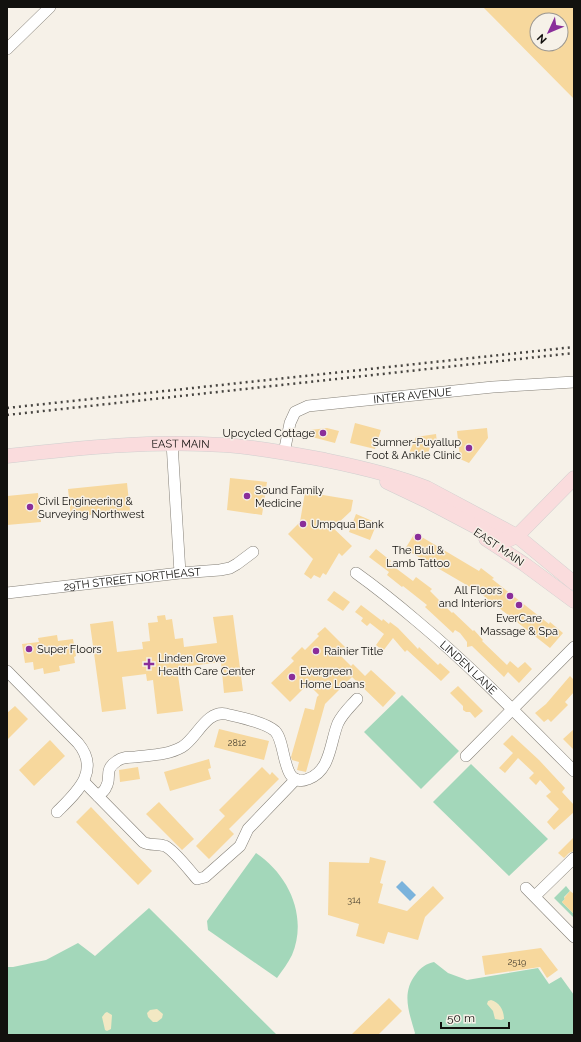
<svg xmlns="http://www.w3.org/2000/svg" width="581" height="1042" viewBox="0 0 581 1042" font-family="Raleway,sans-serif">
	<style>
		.green { fill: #a3d7ba }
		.sand { fill: #f2e8c3 }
		.water { fill: #7bb3dc }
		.building { fill: #f7d89d; fill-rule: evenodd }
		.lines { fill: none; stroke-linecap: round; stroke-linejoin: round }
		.minor-casing { stroke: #858078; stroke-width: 12 }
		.major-casing { stroke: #d0cfcf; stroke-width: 15 }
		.minor { stroke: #fff; stroke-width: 11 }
		.major { stroke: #fadcdd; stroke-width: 14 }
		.rail { stroke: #474541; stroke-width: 2.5; stroke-dasharray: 2 4; stroke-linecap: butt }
		.poi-dot { fill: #8a2e9a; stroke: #f6f1e8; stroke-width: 1.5 }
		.labels { text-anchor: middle; stroke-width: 3; stroke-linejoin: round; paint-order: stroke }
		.number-label { font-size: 9px; fill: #4b4332 }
		.street-label { font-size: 11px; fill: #12110e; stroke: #f6f1e8 }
		.poi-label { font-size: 11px; fill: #12110e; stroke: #f6f1e8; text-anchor: start }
	</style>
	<rect width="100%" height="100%" fill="#f6f1e8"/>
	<path class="green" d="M402 695 459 751 421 789 364 732Z
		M471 764 548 839 509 876 433 802Z
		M256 853C289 875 308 917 292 955 288 963 282 971 277 978L208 930 207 921Z
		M566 886 570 891 564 897 565 899 562 902 574 914V918L554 898Z
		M149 908 277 1035H7V967H13L46 960 78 943 95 956Z
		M434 962 448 973 467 980 538 968 549 984 561 977 574 995V1035H414L415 1033C409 1012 401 993 416 974 421 967 426 964 434 962Z"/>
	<path class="sand" d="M491 1000C499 1002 504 1010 504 1019L501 1020 495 1019 493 1011 487 1004 488 1001Z
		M157 1009 163 1014 162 1018 157 1022H153L148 1017 147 1013 150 1010Z
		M107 1012 112 1015 111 1029 107 1031 105 1030 102 1017 105 1013Z"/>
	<path class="water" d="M402 881 416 895 410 901 396 887Z"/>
	<path class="building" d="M483 7H574V99ZM537 20H561V44H537Z
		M355 423 381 430 375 449 350 443Z
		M327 428 339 431 335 443 308 436 310 430Z
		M487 428 488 438 469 463 460 459 457 431Z
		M436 434 437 442 432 443 427 455 422 453 420 458 409 453 416 437Z
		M230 478 267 482 262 515 227 510Z
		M127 483 130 511 71 517 68 489Z
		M305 492 353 500 351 511 335 526 329 524 352 546 342 556 339 553 326 575 323 573 320 578 314 575 311 579 304 574 313 559 288 534 300 522Z
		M38 493 41 522 7 525V496Z
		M356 514 377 523 370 540 349 532Z
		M415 533 479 571 481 568 494 578 492 579 549 624 550 622 563 633 550 648 471 586 470 587 405 549Z
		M376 549 391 561 389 563 413 581 416 577 432 589 430 591 452 613 453 612 473 631 474 630 483 640 482 641 507 665 510 661 518 668 525 662 532 669 519 683 508 672 504 677 474 648 472 646 467 647V642L460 633 455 630 453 633 425 607 427 605 403 586 402 587 387 575 389 572 369 557Z
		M334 591 350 602 343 611 327 600Z
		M361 605 382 621 383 619 389 624 390 622 398 628 418 649 419 647 438 665 440 663 450 672 441 681 407 650 405 652 393 638 383 651 376 645 384 634 370 623 367 626 361 621 363 618 355 612Z
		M165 615 166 620 172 619 175 639 183 638 184 647 217 643 213 617 233 615 243 691 224 693 221 662 183 667V674L178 675 183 711 157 714 153 680 147 681 146 674 122 677 126 709 102 712 90 624 113 621 117 652 143 649 142 642 150 641 148 623 158 622 157 616Z
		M325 627 345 647 339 654 351 666 353 664 365 676 371 670 396 693 383 707 352 677 325 704 306 772 297 770 299 762 292 760 291 757 305 708 314 710 317 697 319 695 310 686 312 680 290 702 271 683 294 661 291 658 302 647 305 650 319 636 317 634Z
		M57 635 58 641 73 639 76 656 74 657 75 663 59 666 60 671 44 674 43 668 34 670 33 662 25 663 22 644 39 642 38 638Z
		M570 676 574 680V692L565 702 568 705 551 722 548 719 544 722 535 713 546 704Z
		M458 686 483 711 475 718 470 712H466L463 710V706L450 693Z
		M15 706 28 719 7 740V713Z
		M219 729 269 741 264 760 214 747Z
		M574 729V750L563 739Z
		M512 735 539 760 565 788 562 792 574 805V812L554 830 547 822 559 809 546 796 551 792 540 780 536 785 529 778 534 773 518 758 505 773 499 768 513 753 503 744Z
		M50 740 65 756 34 786 19 770Z
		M209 759 211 768 208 769 211 779 170 791 164 772Z
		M138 767 140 779 120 782 119 770Z
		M262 767 270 775 272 772 279 779 229 829 234 834 209 859 196 846 225 816 219 810Z
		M159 802 194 839 182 850 146 814Z
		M91 807 152 871 138 885 76 822Z
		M574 837V851L569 853 564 858 558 853Z
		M370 857 386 861 380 883 383 884 378 903 407 911 433 886 444 898 425 917 418 940 388 932 384 944 356 936 359 924 328 915 329 862 369 863Z
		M570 891 574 894V914L562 902 565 899 564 898Z
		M541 948 558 970 547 978 540 967 485 975 482 956Z
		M389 998 402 1011 378 1035H351Z"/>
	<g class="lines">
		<g class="minor-casing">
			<g id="minor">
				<path d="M7 49 50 7"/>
				<path d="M172 443 180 573"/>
				<path id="s1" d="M284 453 290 423 295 412 308 406 493 387 574 382"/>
				<path id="s2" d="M356 573C377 588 398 605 418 622 473 668 523 720 574 771"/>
				<path id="s3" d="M7 593 180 573 220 570 230 568 237 564 253 552"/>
				<path d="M7 671 78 743C101 771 77 792 57 812"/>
				<path d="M466 756 574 647"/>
				<path d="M84 782 143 842C150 846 157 843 165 846 174 850 190 871 197 879L205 877 240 846 248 829 296 779"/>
				<path d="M98 796C101 793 105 791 106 787 112 778 103 770 117 761 122 757 129 757 135 757 151 755 168 755 182 747 197 738 206 710 226 714 239 717 265 722 275 731 287 743 281 790 308 779 331 771 330 742 338 723 343 713 350 707 357 699"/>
				<path d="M526 888 574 937"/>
				<path d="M535 896 574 858"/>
			</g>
		</g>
		<g class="major-casing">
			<g id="major">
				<path id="s4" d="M7 456C79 448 152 440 224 445 258 447 292 454 325 460 359 467 395 475 427 488L517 536 574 583"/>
				<path d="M387 482 429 502 501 540H508L517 536 574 478"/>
				<path d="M486 539 524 564 574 601"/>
			</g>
		</g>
		<use href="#minor" class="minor"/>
		<use href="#major" class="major"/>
		<path class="rail" d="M7 408 574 347
			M7 415 574 353"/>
	</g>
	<g class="poi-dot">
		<circle cx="323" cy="433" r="4"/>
		<circle cx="469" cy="448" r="4"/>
		<circle cx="247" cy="496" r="4"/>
		<circle cx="30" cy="507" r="4"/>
		<circle cx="303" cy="524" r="4"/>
		<circle cx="418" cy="537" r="4"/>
		<circle cx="510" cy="596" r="4"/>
		<circle cx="519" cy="605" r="4"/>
		<circle cx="29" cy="649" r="4"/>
		<circle cx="316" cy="651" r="4"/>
		<path d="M147 658h4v4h4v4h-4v4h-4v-4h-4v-4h4z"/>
		<circle cx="292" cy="677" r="4"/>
	</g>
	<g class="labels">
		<g class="number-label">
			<text x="237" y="746">2812</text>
			<text x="354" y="903">314</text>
			<text x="517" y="965">2519</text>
		</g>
		<g class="street-label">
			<text dy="4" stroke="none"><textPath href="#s1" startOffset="162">INTER AVENUE</textPath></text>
			<text dy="4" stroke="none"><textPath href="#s4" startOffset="174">EAST MAIN</textPath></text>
			<text transform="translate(499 547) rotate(34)" y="4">EAST MAIN</text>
			<text dy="4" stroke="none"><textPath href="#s3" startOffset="126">29TH STREET NORTHEAST</textPath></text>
			<text dy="4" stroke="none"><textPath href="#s2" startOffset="147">LINDEN LANE</textPath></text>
		</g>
		<g class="poi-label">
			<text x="315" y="437" text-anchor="end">Upcycled Cottage</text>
			<text x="461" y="446" text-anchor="end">Sumner-Puyallup<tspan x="461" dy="13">Foot &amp; Ankle Clinic</tspan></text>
			<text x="255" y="494">Sound Family<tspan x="255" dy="13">Medicine</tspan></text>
			<text x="38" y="505">Civil Engineering &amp;<tspan x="38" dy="13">Surveying Northwest</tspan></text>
			<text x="311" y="528">Umpqua Bank</text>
			<text x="418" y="554" text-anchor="middle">The Bull &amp;<tspan x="418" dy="13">Lamb Tattoo</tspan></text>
			<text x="502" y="594" text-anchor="end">All Floors<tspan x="502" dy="13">and Interiors</tspan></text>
			<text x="519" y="622" text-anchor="middle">EverCare<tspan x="519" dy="13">Massage &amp; Spa</tspan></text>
			<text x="37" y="653">Super Floors</text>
			<text x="324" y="655">Rainier Title</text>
			<text x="158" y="662">Linden Grove<tspan x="158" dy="13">Health Care Center</tspan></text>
			<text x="300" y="675">Evergreen<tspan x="300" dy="13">Home Loans</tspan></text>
		</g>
	</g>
	<rect width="581" height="1042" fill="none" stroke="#12110e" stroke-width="16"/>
	<g transform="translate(549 32) rotate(226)"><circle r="19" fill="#f6f1e8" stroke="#9b9791"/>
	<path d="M0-3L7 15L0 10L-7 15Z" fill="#8a2e9a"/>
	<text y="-6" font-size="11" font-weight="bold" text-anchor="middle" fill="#12110e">N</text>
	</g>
	<path d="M441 1022v6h68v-6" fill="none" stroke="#12110e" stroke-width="2"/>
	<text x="447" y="1022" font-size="12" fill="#12110e" stroke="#f6f1e8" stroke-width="3" paint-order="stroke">50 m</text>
</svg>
